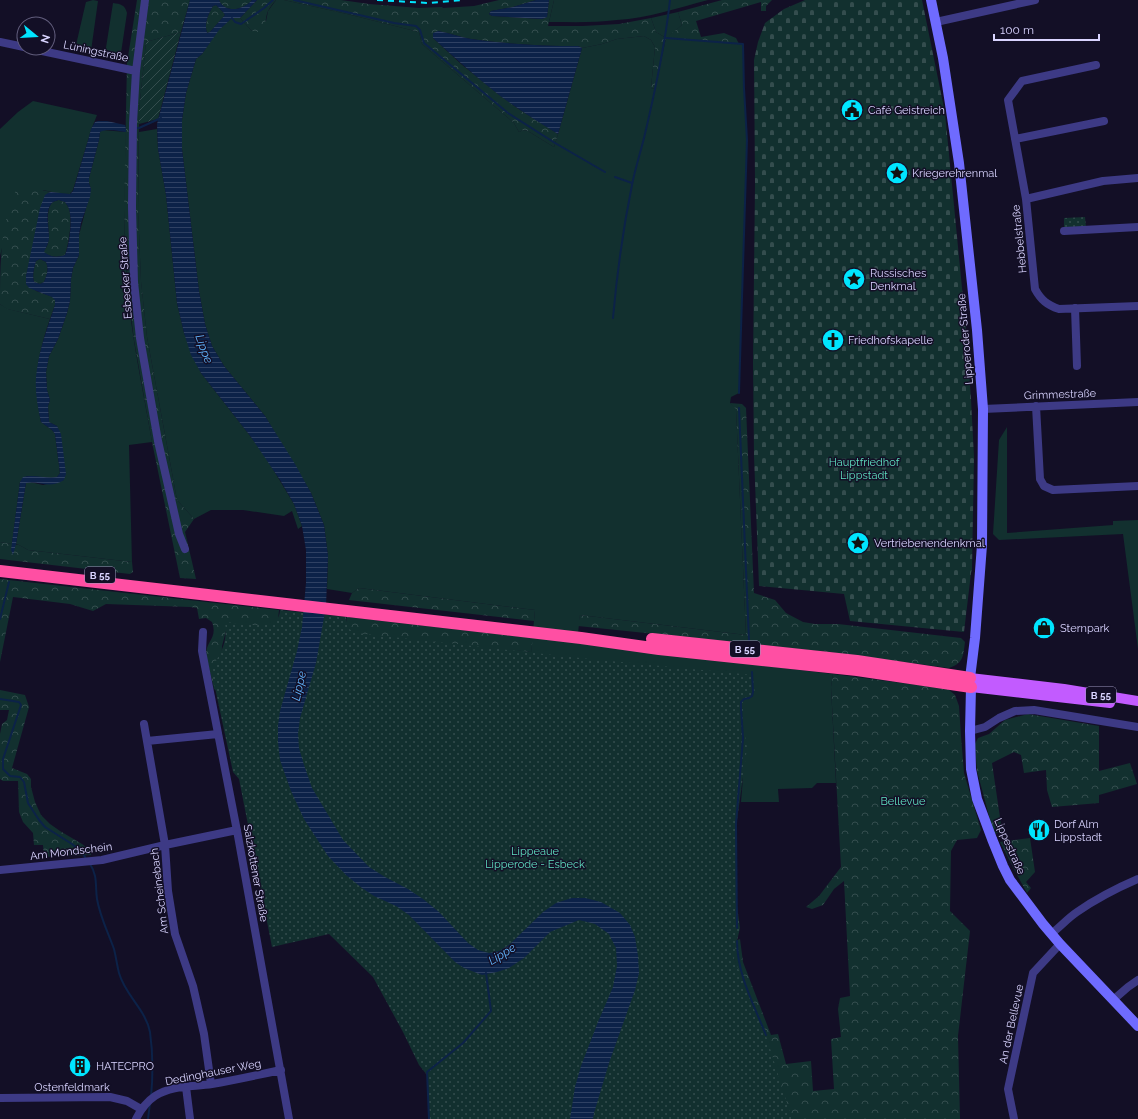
<svg xmlns="http://www.w3.org/2000/svg" width="1138" height="1119" viewBox="0 0 1138 1119" font-family="Raleway,sans-serif">
	<style>
		.grass { fill: #12302f }
		.forest { fill: url(#forest-crowns) }
		.cemetery { fill: url(#cemetery-stones) }
		.park { fill: url(#park-dots) }
		.garden { fill: url(#garden-furrows) }
		.water { fill: url(#water-rules); fill-rule: evenodd }
		.lines { fill: none; stroke-linecap: round; stroke-linejoin: round }
		.stream { stroke: #0c2248; stroke-width: 2 }
		.street { stroke: #3d3a85; stroke-width: 8 }
		.secondary { stroke: #6f6bff; stroke-width: 10 }
		.primary { stroke: #c25bff; stroke-width: 10 }
		.highway { stroke: #ff4fa3; stroke-width: 12 }
		.rail { stroke: #00e5ff; stroke-width: 2; stroke-dasharray: 6 5; stroke-linecap: butt }
		.labels { text-anchor: middle; stroke-width: 3; stroke-linejoin: round; paint-order: stroke }
		.shield { fill: #130f26; stroke: #9e99be; stroke-width: 1 }
		.shield-label { font-size: 10px; font-weight: bold; fill: #d9d4ff }
		.street-label { font-size: 11px; fill: #d9d4ff; stroke: #130f26 }
		.poi-label { font-size: 11px; fill: #d9d4ff; stroke: #130f26; text-anchor: start }
		.park-label { font-size: 11px; fill: #5fe0c0; stroke: #130f26 }
		.water-label { font-size: 12px; font-style: italic; fill: #62b6ff; stroke: #130f26 }
	</style>
	<defs>
		<pattern id="forest-crowns" width="20" height="18" patternUnits="userSpaceOnUse"><rect width="20" height="18" fill="#12302f"/><path d="M2 6a3 3 0 1 1 6 0M12 15a3 3 0 1 1 6 0" fill="none" stroke="#344d4e"/></pattern>
		<pattern id="cemetery-stones" width="16" height="16" patternUnits="userSpaceOnUse"><rect width="16" height="16" fill="#12302f"/><path d="M2 7V4a2 2 0 0 1 4 0v3zM10 15v-3a2 2 0 0 1 4 0v3z" fill="#344d4e"/></pattern>
		<pattern id="park-dots" width="8" height="8" patternUnits="userSpaceOnUse"><rect width="8" height="8" fill="#12302f"/><path d="M2 2h.1M6 6h.1" fill="none" stroke="#344d4e" stroke-width="1.8" stroke-linecap="round"/></pattern>
		<pattern id="garden-furrows" width="10" height="10" patternUnits="userSpaceOnUse"><rect width="10" height="10" fill="#12302f"/><path d="M-1 1l2-2M0 10L10 0M9 11l2-2" fill="none" stroke="#344d4e"/></pattern>
		<pattern id="water-rules" width="6" height="5" patternUnits="userSpaceOnUse"><rect width="6" height="5" fill="#0c2248"/><path d="M0 2.5h6" fill="none" stroke="#2f4163"/></pattern>
	</defs>
	<rect width="100%" height="100%" fill="#130f26"/>
	<path class="grass" d="M93 0 98 1 91 51 79 48 76 45 85 6 86 2Z
		M276 0H284L347 14 419 32 422 44 514 123 519 132 523 130 528 131 554 147 558 134 582 48 602 44 617 39 644 36 651 40 655 47 651 88 655 89 666 38 656 32 651 18 678 12 682 25 667 38 743 44 744 88 747 140 739 393 731 397 730 403 736 408 746 635 580 615 577 643 833 674 831 687 836 783H817L812 788 778 789 779 802H741L743 777 737 776 729 943 785 1119 324 623 531 652 535 610 359 588 352 593 327 589 328 556 324 525 311 493 265 416 224 366 212 346 205 324 199 291 182 149V120L186 93 196 59 202 54 218 30 232 18H240L252 31 266 21 268 11Z
		M554 0H708C678 8 648 18 617 20 594 23 571 22 549 22Z
		M113 3C121 4 125 5 127 13L121 53 117 56 105 54Z
		M33 101 97 115C94 123 91 129 89 137L73 190 70 194C61 194 51 192 43 190L2 248 0 256V129L18 112Z
		M157 129 158 149 166 195 177 303 184 333 201 373 251 437 265 456 294 504 302 526 298 529 292 511 284 516 243 510H211L194 519 177 500 147 337 141 282 138 209 139 132Z
		M102 130 126 132C125 182 123 233 127 283 131 336 143 389 152 442L129 445 132 562 28 550 19 545 16 544 26 483 30 482 43 485 64 480 57 426 49 422 48 406 50 400 47 390 46 372 49 356 58 339 67 313 70 301 71 279 73 268 79 255V235L91 189 89 183V178L99 140 100 132Z
		M0 304 8 309 50 319C37 356 33 383 41 422L52 430 55 434 60 473 57 477 51 478 27 476 20 482 12 544 0 542Z
		M1007 427V533L1113 525V521L1138 520V649L1123 534 999 540 993 534 999 440Z"/>
	<path class="forest" d="M137 0H190L181 32 146 42 139 111 138 209 141 281 147 337 177 500 194 519 185 532 196 579 180 578 152 442 134 340 127 283 124 208 127 63Z
		M219 0H252C244 10 225 14 219 0Z
		M257 0H276C273 3 270 7 268 11 264 21 268 26 258 32L252 31 240 18Z
		M284 0H341L369 4 419 8 442 7 443 8 474 6 499 0H536L513 7 491 11 489 14 492 16 542 19 547 17 549 0H554L548 26H583L619 24 651 18 656 32 666 38 682 25 678 12 722 0H772L766 6V11H761V2L696 21 701 37 724 33 736 38 739 44 666 38 655 89 651 88 655 47 651 40 644 36 617 39 602 44 582 48 578 46C542 46 506 44 471 39 460 37 449 33 438 31L433 38 461 64 498 94 517 108 558 134 554 147 528 131 523 130 519 132 514 123 422 44 419 32 347 14Z
		M216 5 223 12 225 15 210 32 207 33C204 23 208 15 213 6Z
		M24 186 51 192 48 193 26 276 36 291 53 297 55 300V305L50 319 7 309 0 304C0 265 0 223 17 188Z
		M59 200 65 202C68 206 70 210 70 214 72 224 68 246 65 255 56 258 51 257 43 252 44 250 46 248 47 246 52 235 43 210 53 202 53 202 58 200 59 200Z
		M40 259 46 262C49 269 47 275 44 282L40 284 34 282C32 275 34 268 36 261Z
		M730 403 742 404 746 408 754 593 775 600 786 613 803 622 815 624H838L961 638 965 642C963 656 964 663 949 668L828 652 578 626 580 615 746 635 736 409Z
		M0 542 19 545 28 550 132 562 133 572 130 574 0 559Z
		M0 579 279 610 278 619 266 628 227 627 222 646 220 688 217 691 214 689 206 655C206 640 218 639 212 622L206 618 199 619 197 608 190 607 106 604 93 611 70 604 13 597 0 662Z
		M359 588 535 610 534 621 349 600 352 593Z
		M347 617 533 638 531 652 352 633 346 625Z
		M833 674 948 689 955 695 959 706 961 736 964 773 981 830 977 838 957 840 951 851 950 911 970 931 958 1036 960 1119H785L729 943 740 939 743 962 771 1035 778 1034 786 1064 811 1061 813 1091 834 1089 831 1039 841 1037 838 1009 840 998 850 996 844 881 834 889 823 905 812 909 806 907 819 896 841 867 831 687Z
		M0 690 25 695 29 707 12 768 27 774 31 779V787L35 802 41 815 50 824 60 831 82 844 91 851V855L44 857 43 845H34L33 833 23 822 19 812 18 781H3L0 779V734L2 724 7 720 9 710H0Z
		M1028 714 1099 726V771L1130 763 1137 784 1099 795V803L1052 807 1047 790 1046 770 1024 773 1021 755 1014 752 992 763 1002 831 994 834 977 771 975 744 978 738 989 734 1005 720Z
		M1030 838 1035 872 1026 882 1031 888 1027 893 1016 873 1000 842Z"/>
	<path class="cemetery" d="M805 0H922L945 113 966 329 971 399 974 457 972 569 971 573 964 632 850 621 844 594 759 586 754 456 753 363 755 184 754 60 758 42 765 23 784 9Z"/>
	<path class="park" d="M1085 217 1086 227 1064 229V218Z
		M280 610 346 617C347 624 348 631 356 633L580 658 753 675 755 695 743 707V723L747 748 737 820V906L740 928 735 949 734 959 762 1023 792 1119H429L427 1075 419 1065 403 1032 373 977 329 934 272 947 239 779 233 772 211 669C221 653 228 642 225 622 239 623 267 630 277 619 279 617 280 612 280 610Z"/>
	<path class="garden" d="M181 32 158 119 139 124V111L146 42Z"/>
	<path class="water" d="M190 0H219C225 14 244 10 252 0H257L240 18H232L219 30 202 54 196 59 186 93 182 120V149L199 291 205 324 212 346 224 366 265 416 295 464 311 493 324 525 328 556 326 606 316 663 300 718 298 734 299 748 304 765 312 788 343 840 369 867 385 877 408 889 423 899 439 912 468 943 478 950 489 953 499 951 509 945 543 912 556 903 572 898H585L601 902 620 913 630 925 635 937 638 956 639 973 635 990 609 1063 594 1113 593 1119H570L575 1087 581 1066 598 1022 613 987 617 966 616 948 609 934 595 924 579 920 550 932 524 958 509 968 497 972 482 975 464 968 455 962 409 915 396 906 374 896 362 888 346 875 328 856 304 819 291 791 280 760 278 742V726L280 711 297 651 302 627 306 583V550L302 526 294 504 280 480 251 437 201 373 191 355 184 333 177 303 166 195 158 149 157 124ZM216 5 223 12 225 15 210 32 207 33C204 23 208 15 213 6Z
		M536 0H549L547 17 542 19 492 16 489 14 491 11 513 7Z
		M438 31C449 33 460 37 471 39 506 44 542 46 578 46L582 48 558 134C538 122 518 109 499 95 476 77 454 57 433 38V33Z
		M98 121H107L125 125 126 129V132C118 131 107 128 100 132L99 140 89 178V183L91 189 90 197 81 223 79 235V255L73 268 71 279 70 301 67 313 58 339 49 356 46 372 47 390 50 400 48 406 49 422 57 426 61 434 66 474 64 480C48 490 40 480 26 483L16 544 13 555 11 550 20 482 23 477C34 474 46 479 57 477L60 473 55 434 52 430 41 422C37 405 34 386 37 369 40 347 48 326 55 305V300L52 297 29 288 26 284V276L40 208 45 195 48 193 51 192 70 194 73 191 89 137 91 129 95 122ZM59 200 65 202C68 206 70 210 70 214 72 224 69 246 65 255 56 258 51 257 44 252 46 247 49 243 49 237 49 228 44 209 53 202 53 202 58 200 59 200ZM40 259 46 262C49 269 47 275 44 282L40 284 34 282C32 275 34 268 36 261Z"/>
	<g class="lines">
		<path class="stream" d="M294 0 394 23 416 26 420 30 424 43 508 113 555 143 605 172
			M232 18 235 22 241 24 264 8 273 0
			M666 38 743 44 744 88 747 140 739 393
			M136 128H139L161 118
			M615 177 632 183
			M613 318C617 273 623 229 632 185 635 169 640 154 644 138 655 92 665 46 670 0
			M739 408 749 640
			M0 619 9 582
			M0 699 19 702 21 705 3 759V769L10 776 20 777 24 782 28 803 39 820 45 827 72 844 82 852 86 859
			M90 864C98 876 95 886 97 899 100 917 108 932 114 949 116 957 117 965 119 973 125 995 146 1010 150 1032 153 1053 153 1076 151 1097
			M737 928 736 824 743 738 741 708V702L744 699 749 698 752 696 753 692 752 672
			M737 941C737 974 754 1005 766 1035
			M148 1119 150 1103
			M429 1119 427 1072 463 1043 491 1011 486 973"/>
		<path class="street" d="M145 0 136 71 133 123 132 207 134 282 140 338 158 441 179 534 185 549
			M936 22 1035 0
			M0 42 24 47
			M28 48 136 71
			M1096 65 1022 81 1008 100 1026 199 1035 289C1041 300 1047 305 1059 309L1138 306
			M1015 139 1104 121
			M1026 199 1103 181 1138 178
			M1064 231 1138 227
			M1075 308 1077 366
			M1036 406 1040 479 1044 486 1053 490 1138 486
			M983 409 1138 402
			M203 632 202 651 238 836 289 1119
			M144 724 165 845 168 891 175 934 193 986 204 1034 211 1084
			M970 731 985 727 999 718 1015 711 1034 710 1138 727
			M147 741 218 734
			M0 870 102 860 165 845 237 830
			M1051 934C1060 927 1068 918 1077 912 1096 899 1117 888 1138 879
			M1113 1000 1128 987 1138 980
			M186 1087 190 1119
			M0 1098 110 1097 127 1101 141 1109
			M136 1119C141 1109 146 1102 155 1096 172 1085 193 1087 212 1084 235 1080 258 1075 281 1070
			M1014 1119 1008 1089 1033 973 1060 944"/>
		<path class="secondary" d="M931 0 943 58 959 163 977 330 983 409 982 545 975 638 970 678 971 687 970 731 971 769 977 799 992 839 1003 866 1010 880 1043 924 1060 944 1138 1026"/>
		<path class="primary" d="M970 678 1064 689 1138 701
			M971 687 1110 703"/>
		<path class="highway" d="M0 571 581 638 659 649 857 670 971 687
			M652 639 857 661 970 678"/>
		<path class="rail" d="M377 0 428 3 463 0"/>
	</g>
	<defs>
		<g id="civic-disc" transform="scale(1.15)"><circle r="9.5" fill="#00e5ff" stroke="#130f26"/><path d="M-.6-6.5H3V-4.5H.6V-3L4-1V1h2V6H-6V1h2V-1L-.6-3ZM-1.2 2.5V6h2.4V2.5Z" fill="#111"/></g>
		<g id="sight-disc" transform="scale(1.15)"><circle r="9.5" fill="#00e5ff" stroke="#130f26"/><path d="M0-6L1.8-2.2L6-1.7L2.9 1.2L3.7 5.4L0 3.3L-3.7 5.4L-2.9 1.2L-6-1.7L-1.8-2.2Z" fill="#111"/></g>
		<g id="church-disc" transform="scale(1.15)"><circle r="9.5" fill="#00e5ff" stroke="#130f26"/><path d="M-1.2-6h2.4v3.5h3.3v2.4h-3.3V6h-2.4V-.1h-3.3v-2.4h3.3Z" fill="#111"/></g>
		<g id="shop-disc" transform="scale(1.15)"><circle r="9.5" fill="#00e5ff" stroke="#130f26"/><path d="M-5-2.5h2.3a2.7 3.5 0 0 1 5.4 0H5L5.5 6h-11ZM-1.5-2.5h3a1.5 2.3 0 0 0-3 0Z" fill="#111"/></g>
		<g id="restaurant-disc" transform="scale(1.15)"><circle r="9.5" fill="#00e5ff" stroke="#130f26"/><path d="M-5-6h1v4h1v-4h1v4h1v-4h1v5L-1.5 .5V6h-2V.5L-5-1ZM5-6V6H3V1.5H1.5Q1.5-4 5-6Z" fill="#111"/></g>
		<g id="building-disc" transform="scale(1.15)"><circle r="9.5" fill="#00e5ff" stroke="#130f26"/><path d="M-4-6H4V6H1V3H-1V6H-4ZM-2.5-4.3h1.7v1.8h-1.7ZM.8-4.3h1.7v1.8H.8ZM-2.5-1h1.7V.8h-1.7ZM.8-1h1.7V.8H.8Z" fill="#111"/></g>
	</defs>
	<g fill-rule="evenodd">
		<use href="#civic-disc" x="852" y="110"/>
		<use href="#sight-disc" x="897" y="173"/>
		<use href="#sight-disc" x="854" y="279"/>
		<use href="#church-disc" x="833" y="340"/>
		<use href="#sight-disc" x="858" y="543"/>
		<use href="#shop-disc" x="1044" y="628"/>
		<use href="#restaurant-disc" x="1039" y="830"/>
		<use href="#building-disc" x="80" y="1066"/>
	</g>
	<g class="labels">
		<g class="shield">
			<rect x="85" y="567" width="30" height="16" rx="3"/>
			<rect x="730" y="641" width="30" height="16" rx="3"/>
			<rect x="1086" y="687" width="30" height="16" rx="3"/>
		</g>
		<g class="shield-label">
			<text x="100" y="579">B 55</text>
			<text x="745" y="653">B 55</text>
			<text x="1101" y="699">B 55</text>
		</g>
		<g class="street-label">
			<text transform="translate(96 51) rotate(12)" y="4">Lüningstraße</text>
			<text transform="translate(1019 239) rotate(-96)" y="4">Hebbelstraße</text>
			<text transform="translate(125 278) rotate(-94)" y="4">Esbecker Straße</text>
			<text transform="translate(965 339) rotate(-95)" y="4">Lipperoder Straße</text>
			<text transform="translate(1060 394) rotate(-2)" y="4">Grimmestraße</text>
			<text transform="translate(1010 846) rotate(66)" y="4">Lippestraße</text>
			<text transform="translate(71 851) rotate(-7)" y="4">Am Mondschein</text>
			<text transform="translate(256 873) rotate(80)" y="4">Salzkottener Straße</text>
			<text transform="translate(159 891) rotate(-97)" y="4">Am Scheinebach</text>
			<text transform="translate(1011 1024) rotate(-78)" y="4">An der Bellevue</text>
			<text transform="translate(213 1072) rotate(-11)" y="4">Dedinghauser Weg</text>
			<text x="72" y="1091">Ostenfeldmark</text>
		</g>
		<g class="poi-label">
			<text x="868" y="114">Café Geistreich</text>
			<text x="912" y="177">Kriegerehrenmal</text>
			<text x="870" y="277">Russisches<tspan x="870" dy="13">Denkmal</tspan></text>
			<text x="848" y="344">Friedhofskapelle</text>
			<text x="874" y="547">Vertriebenendenkmal</text>
			<text x="1060" y="632">Sternpark</text>
			<text x="1054" y="828">Dorf Alm<tspan x="1054" dy="13">Lippstadt</tspan></text>
			<text x="96" y="1070">HATECPRO</text>
		</g>
		<g class="park-label">
			<text x="864" y="466">Hauptfriedhof<tspan x="864" dy="13">Lippstadt</tspan></text>
			<text x="903" y="805">Bellevue</text>
			<text x="535" y="855">Lippeaue<tspan x="535" dy="13">Lipperode - Esbeck</tspan></text>
		</g>
		<g class="water-label">
			<text transform="translate(204 349) rotate(70)" y="4">Lippe</text>
			<text transform="translate(299 686) rotate(-77)" y="4">Lippe</text>
			<text transform="translate(502 954) rotate(-32)" y="4">Lippe</text>
		</g>
	</g>
	<g transform="translate(36 36) rotate(108)"><circle r="19" fill="#130f26" stroke="#625e7d"/>
	<path d="M0-3L7 15L0 10L-7 15Z" fill="#00e5ff"/>
	<text y="-6" font-size="11" font-weight="bold" text-anchor="middle" fill="#d9d4ff">N</text>
	</g>
	<path d="M994 34v6h105v-6" fill="none" stroke="#d9d4ff" stroke-width="2"/>
	<text x="1000" y="34" font-size="12" fill="#d9d4ff" stroke="#130f26" stroke-width="3" paint-order="stroke">100 m</text>
</svg>
